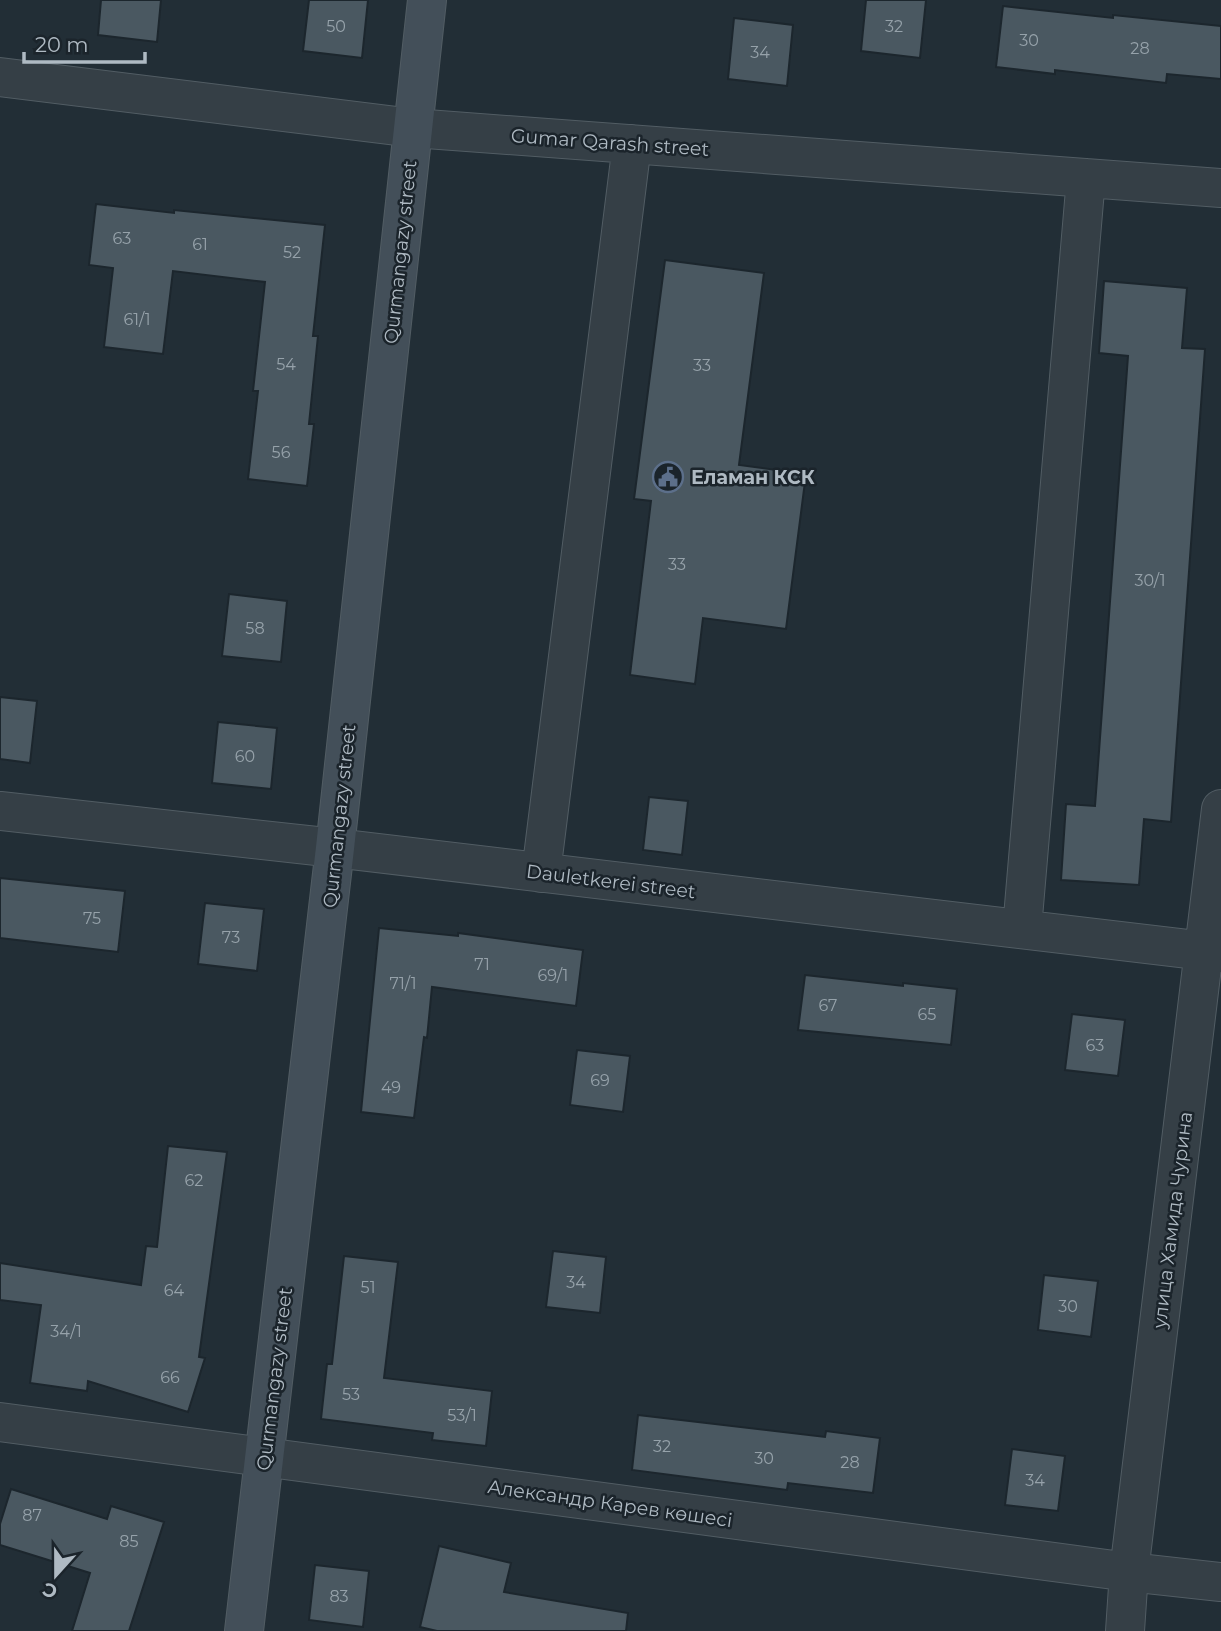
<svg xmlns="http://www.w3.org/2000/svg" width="1221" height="1631" viewBox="0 0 1221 1631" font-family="Montserrat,sans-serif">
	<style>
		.building { fill: #4a5861; stroke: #1c262d; stroke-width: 2 }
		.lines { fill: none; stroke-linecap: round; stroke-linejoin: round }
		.street-casing { stroke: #525d64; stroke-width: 40 }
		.secondary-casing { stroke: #525d64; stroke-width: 40 }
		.street { stroke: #353f46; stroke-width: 38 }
		.secondary { stroke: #434f59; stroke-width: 38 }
		.labels { text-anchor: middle; stroke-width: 5; stroke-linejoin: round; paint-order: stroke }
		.number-label { font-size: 16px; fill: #96a2aa }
		.street-label { font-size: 19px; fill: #afbac3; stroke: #1b242b }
		.poi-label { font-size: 19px; font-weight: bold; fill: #afbac3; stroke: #1b242b; text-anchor: start }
	</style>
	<rect width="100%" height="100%" fill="#222e36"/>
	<path class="building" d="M101 0H161L157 42 98 35Z
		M309 0H368L362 58 303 51Z
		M866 0H926L920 58 861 51Z
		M1003 6 1113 18V15L1221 26V79L1167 74 1166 83 1055 70V74L996 67Z
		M734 18 793 25 787 86 728 79Z
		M96 204 174 213V210L325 225 313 336H318L309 424H314L307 486 248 479 258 391H253L265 282 173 271 163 354 104 347 113 268 89 265Z
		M665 260 764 273 739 465 806 474 786 629 703 618 695 684 630 675 651 501 634 499Z
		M1104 281 1187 288 1182 348 1205 349 1171 822 1144 819 1139 885 1061 880 1066 804 1095 806 1128 356 1099 353Z
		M229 594 287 601 281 662 222 656Z
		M0 697 37 701 30 763 0 759Z
		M218 722 277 728 271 789 212 783Z
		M649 797 688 801 682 855 643 850Z
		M0 878 125 891 118 952 0 938Z
		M205 903 264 909 257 971 198 964Z
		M379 928 458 936V933L583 950 576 1006 432 987 427 1038 424 1037 414 1118 361 1112Z
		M805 975 903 986V983L957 989 951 1045 798 1030Z
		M1072 1014 1125 1020 1118 1076 1065 1070Z
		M577 1050 630 1056 623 1112 570 1105Z
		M168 1146 227 1152 199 1357 205 1358 188 1412 88 1381 87 1391 30 1383 41 1305 0 1300V1263L141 1285 146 1246 157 1247Z
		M553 1251 606 1257 600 1313 546 1307Z
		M344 1256 398 1262 384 1378 492 1391 486 1446 432 1440 433 1433 321 1419 327 1364H332Z
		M1044 1275 1098 1281 1091 1337 1038 1330Z
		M638 1415 825 1437 826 1431 880 1438 873 1493 788 1483 787 1490 632 1470Z
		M1012 1449 1065 1456 1058 1511 1005 1505Z
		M11 1489 107 1519 111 1506 164 1522 129 1631H72L90 1573 0 1545V1524Z
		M439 1546 511 1563 504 1592 628 1613 626 1631H437L420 1627Z
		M315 1565 369 1571 363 1627 309 1620Z"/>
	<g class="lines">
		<g class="street-casing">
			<path id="street" d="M0 77 413 128 1221 188
				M0 811 335 848 1221 953
				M541 873 632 144
				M1022 929 1086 178
				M0 1422 1129 1572 1221 1582
				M1125 1631 1129 1572 1221 809"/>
		</g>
		<g class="secondary-casing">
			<path id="secondary" d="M244 1631 335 848 427 0"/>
		</g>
		<use href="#street" class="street"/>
		<use href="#secondary" class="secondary"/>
	</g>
	<defs>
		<g id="civic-ring" transform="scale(1.575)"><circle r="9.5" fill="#1b242b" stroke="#5c6f8a" stroke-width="1.5"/><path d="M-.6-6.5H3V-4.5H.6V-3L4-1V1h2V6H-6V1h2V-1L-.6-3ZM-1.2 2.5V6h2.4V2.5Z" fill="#5c6f8a"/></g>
	</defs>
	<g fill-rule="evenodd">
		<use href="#civic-ring" x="668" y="477"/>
	</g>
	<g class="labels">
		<g class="number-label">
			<text x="336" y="32">50</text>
			<text x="894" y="32">32</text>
			<text x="1029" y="46">30</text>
			<text x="1140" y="54">28</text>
			<text x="760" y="58">34</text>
			<text x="122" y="244">63</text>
			<text x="200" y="250">61</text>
			<text x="292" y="258">52</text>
			<text x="137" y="325">61/1</text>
			<text x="286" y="370">54</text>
			<text x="702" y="371">33</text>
			<text x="281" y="458">56</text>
			<text x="677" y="570">33</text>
			<text x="1150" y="586">30/1</text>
			<text x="255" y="634">58</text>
			<text x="245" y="762">60</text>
			<text x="92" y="924">75</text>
			<text x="231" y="943">73</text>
			<text x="482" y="970">71</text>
			<text x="553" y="981">69/1</text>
			<text x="403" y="989">71/1</text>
			<text x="828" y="1011">67</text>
			<text x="927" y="1020">65</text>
			<text x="1095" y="1051">63</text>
			<text x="600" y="1086">69</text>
			<text x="391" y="1093">49</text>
			<text x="194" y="1186">62</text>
			<text x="576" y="1288">34</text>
			<text x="368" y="1293">51</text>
			<text x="174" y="1296">64</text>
			<text x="1068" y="1312">30</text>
			<text x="66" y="1337">34/1</text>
			<text x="170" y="1383">66</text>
			<text x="351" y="1400">53</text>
			<text x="462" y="1421">53/1</text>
			<text x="662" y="1452">32</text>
			<text x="764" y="1464">30</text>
			<text x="850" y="1468">28</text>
			<text x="1035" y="1486">34</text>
			<text x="32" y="1521">87</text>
			<text x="129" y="1547">85</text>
			<text x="339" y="1602">83</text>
		</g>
		<g class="street-label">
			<text transform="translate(610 142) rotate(4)" y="7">Gumar Qarash street</text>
			<text transform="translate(400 252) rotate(-84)" y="7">Qurmangazy street</text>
			<text transform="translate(339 816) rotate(-84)" y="7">Qurmangazy street</text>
			<text transform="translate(611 881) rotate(7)" y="7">Dauletkerei street</text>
			<text transform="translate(1172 1220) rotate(-83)" y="7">улица Хамида Чурина</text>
			<text transform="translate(274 1379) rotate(-83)" y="7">Qurmangazy street</text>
			<text transform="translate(610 1503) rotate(8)" y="7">Александр Карев көшесі</text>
		</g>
		<g class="poi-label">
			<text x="691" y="484">Еламан КСК</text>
		</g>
	</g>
	<g transform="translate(56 1575) rotate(201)" stroke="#1b242b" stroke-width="5" paint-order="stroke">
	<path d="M0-5L12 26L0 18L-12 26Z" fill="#afbac3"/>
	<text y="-10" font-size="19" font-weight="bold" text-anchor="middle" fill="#afbac3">С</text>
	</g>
	<path d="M24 52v10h121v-10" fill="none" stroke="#afbac3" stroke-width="3.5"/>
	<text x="35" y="52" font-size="21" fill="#afbac3" stroke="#1b242b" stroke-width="5" paint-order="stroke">20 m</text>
</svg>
